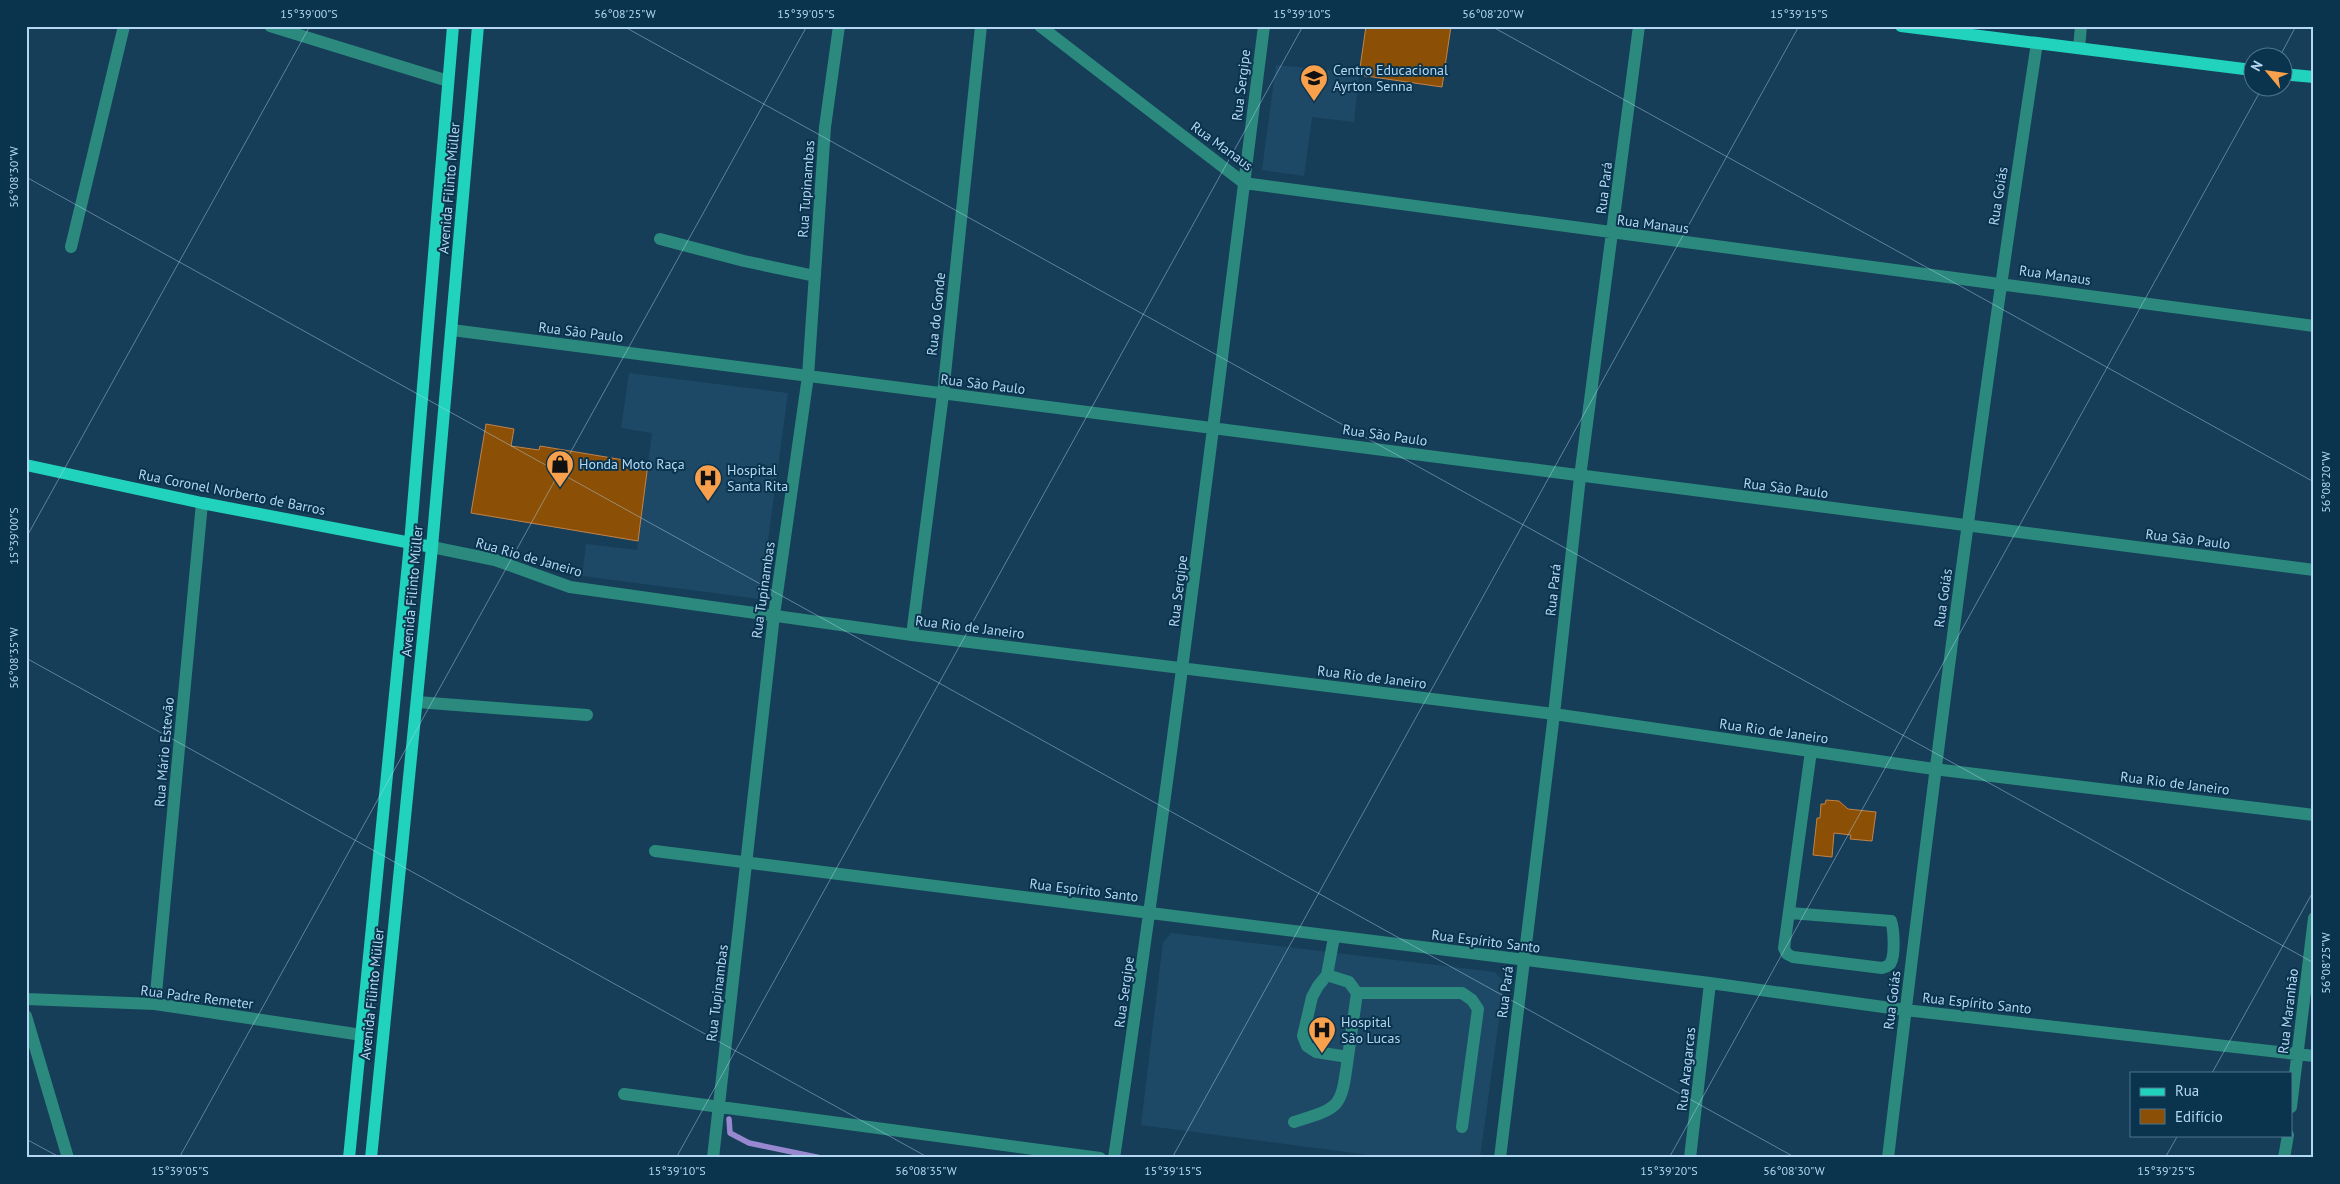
<svg xmlns="http://www.w3.org/2000/svg" width="2340" height="1184" viewBox="0 0 2340 1184" font-family="'PT Sans',sans-serif">
	<style>
		.built { fill: #1d4967 }
		.lines { fill: none; stroke-linecap: round; stroke-linejoin: round }
		.stream { stroke: #9888cf; stroke-width: 5.5 }
		.building { fill: #8b4f05; stroke: #c2834a }
		.minor { stroke: #2b8a7d; stroke-width: 12 }
		.major { stroke: #21d2bd; stroke-width: 12 }
		.ticks { fill: none; stroke: #b4d7f3; stroke-width: 1; stroke-opacity: 0.45 }
		.labels { text-anchor: middle; stroke-width: 4; stroke-linejoin: round; paint-order: stroke }
		.poi-label { font-size: 14px; fill: #b4d7f3; stroke: #0a334d; text-anchor: start }
		.street-label { font-size: 14px; fill: #b4d7f3; stroke: #0a334d }
		.neatline { fill: none; stroke: #b4d7f3; stroke-width: 2 }
		.ticks-label { font-size: 12px; text-anchor: middle; fill: #b4d7f3 }
	</style>
	<rect width="100%" height="100%" fill="#163e58"/>
	<path class="built" d="M1366 26H1451L1442 87 1359 75 1354 122 1312 117 1304 176 1262 170 1276 65 1359 73Z
		M629 373 788 393 760 599 582 576 586 544 637 550 652 433 621 428Z
		M1171 933 1495 972 1504 983 1480 1158H1392L1141 1125 1163 942Z"/>
	<g class="lines">
		<path class="stream" d="M729 1119 730 1133 749 1143 821 1158"/>
	</g>
	<path class="building" d="M1366 26H1451L1442 87 1359 75Z
		M486 424 514 429 511 446 539 450 540 446 648 464 638 541 471 513Z
		M1826 800 1839 801 1848 809 1876 812 1872 841 1850 839 1851 835 1834 833 1832 857 1813 855 1817 818H1820L1821 804H1825Z"/>
	<g class="lines">
		<path class="minor" d="M270 26 448 81
			M1040 26 1244 183 2314 326
			M2079 48 2081 26
			M660 239 744 261 815 276
			M71 247 124 26
			M452 330 2314 570
			M432 547 495 560 570 587 912 635 1554 714 1934 769 2314 815
			M912 635 943 394 981 26
			M417 702 587 715
			M655 851 1710 983 1905 1010 2314 1056
			M1790 913 1891 921C1894 929 1895 955 1891 962 1890 966 1885 967 1882 968L1793 957 1787 954 1784 948 1811 751
			M1327 975 1349 982 1357 993 1348 1057 1316 1052 1307 1046 1303 1036 1312 997 1318 986 1327 975 1334 937
			M1357 993H1462L1472 1000 1478 1009 1462 1127
			M26 999 155 1004 362 1035
			M155 1004 202 503
			M26 1016 68 1158
			M624 1094 1100 1158
			M2291 1107 2314 918
			M1294 1122C1342 1107 1341 1108 1348 1057
			M713 1158 774 615 808 376 825 127 839 26
			M1114 1158C1170 781 1216 404 1264 26
			M1500 1158 1554 714 1580 477 1639 26
			M1690 1158 1710 983
			M1888 1158C1932 785 1980 414 2037 43
			M2284 1158 2288 1135"/>
		<path class="major" d="M1901 26 2252 70
			M2282 74 2314 77
			M26 465 202 503 432 547
			M349 1158 410 543 453 26
			M371 1158 432 547 478 26"/>
	</g>
	<path class="ticks" d="M623 26 2314 963M1491 26 2314 482M2279 58 2296 26M26 177 1796 1158M26 538 310 26M26 658 929 1158M2212 1073 2314 890M26 1139 61 1158M179 1158 807 26M676 1158 1303 26M1172 1158 1799 26M1669 1158 2262 88M2165 1158 2178 1135"/>
	<defs>
		<g id="school-pin" transform="scale(1.4375)"><path d="M0 17L-7.5 6A9.5 9.5 0 1 1 7.5 6Z" fill="#f8a04b" stroke="#0a334d"/><path d="M0-5L7-2L0 1L-7-2ZM-4 1L0 2.5L4 1V4Q0 6-4 4Z" fill="#111"/></g>
		<g id="shop-pin" transform="scale(1.4375)"><path d="M0 17L-7.5 6A9.5 9.5 0 1 1 7.5 6Z" fill="#f8a04b" stroke="#0a334d"/><path d="M-5-2.5h2.3a2.7 3.5 0 0 1 5.4 0H5L5.5 6h-11ZM-1.5-2.5h3a1.5 2.3 0 0 0-3 0Z" fill="#111"/></g>
		<g id="hospital-pin" transform="scale(1.4375)"><path d="M0 17L-7.5 6A9.5 9.5 0 1 1 7.5 6Z" fill="#f8a04b" stroke="#0a334d"/><path d="M-5-5h3v3.5h4V-5h3V5h-3V1.5h-4V5h-3Z" fill="#111"/></g>
	</defs>
	<g fill-rule="evenodd">
		<use href="#school-pin" x="1314" y="78"/>
		<use href="#shop-pin" x="560" y="464"/>
		<use href="#hospital-pin" x="708" y="478"/>
		<use href="#hospital-pin" x="1322" y="1030"/>
	</g>
	<g class="labels">
		<g class="poi-label">
			<text x="1333" y="75">Centro Educacional<tspan x="1333" dy="16">Ayrton Senna</tspan></text>
			<text x="579" y="469">Honda Moto Raça</text>
			<text x="727" y="475">Hospital<tspan x="727" dy="16">Santa Rita</tspan></text>
			<text x="1341" y="1027">Hospital<tspan x="1341" dy="16">São Lucas</tspan></text>
		</g>
		<g class="street-label">
			<text transform="translate(1241 85) rotate(-83)" y="5">Rua Sergipe</text>
			<text transform="translate(1222 146) rotate(36)" y="5">Rua Manaus</text>
			<text transform="translate(449 188) rotate(-85)" y="5">Avenida Filinto Müller</text>
			<text transform="translate(1604 188) rotate(-83)" y="5">Rua Pará</text>
			<text transform="translate(806 189) rotate(-86)" y="5">Rua Tupinambas</text>
			<text transform="translate(1998 196) rotate(-81)" y="5">Rua Goiás</text>
			<text transform="translate(1653 224) rotate(7)" y="5">Rua Manaus</text>
			<text transform="translate(2055 275) rotate(8)" y="5">Rua Manaus</text>
			<text transform="translate(936 314) rotate(-84)" y="5">Rua do Gonde</text>
			<text transform="translate(581 332) rotate(7)" y="5">Rua São Paulo</text>
			<text transform="translate(983 384) rotate(7)" y="5">Rua São Paulo</text>
			<text transform="translate(1385 435) rotate(8)" y="5">Rua São Paulo</text>
			<text transform="translate(1786 488) rotate(7)" y="5">Rua São Paulo</text>
			<text transform="translate(232 492) rotate(11)" y="5">Rua Coronel Norberto de Barros</text>
			<text transform="translate(2188 539) rotate(7)" y="5">Rua São Paulo</text>
			<text transform="translate(529 557) rotate(16)" y="5">Rua Rio de Janeiro</text>
			<text transform="translate(763 590) rotate(-82)" y="5">Rua Tupinambas</text>
			<text transform="translate(1553 590) rotate(-84)" y="5">Rua Pará</text>
			<text transform="translate(412 591) rotate(-85)" y="5">Avenida Filinto Müller</text>
			<text transform="translate(1178 591) rotate(-83)" y="5">Rua Sergipe</text>
			<text transform="translate(1943 598) rotate(-82)" y="5">Rua Goiás</text>
			<text transform="translate(970 627) rotate(7)" y="5">Rua Rio de Janeiro</text>
			<text transform="translate(1372 677) rotate(7)" y="5">Rua Rio de Janeiro</text>
			<text transform="translate(1774 731) rotate(8)" y="5">Rua Rio de Janeiro</text>
			<text transform="translate(164 752) rotate(-85)" y="5">Rua Mário Estevão</text>
			<text transform="translate(2175 783) rotate(7)" y="5">Rua Rio de Janeiro</text>
			<text transform="translate(1084 890) rotate(7)" y="5">Rua Espírito Santo</text>
			<text transform="translate(1486 941) rotate(7)" y="5">Rua Espírito Santo</text>
			<text transform="translate(1124 992) rotate(-82)" y="5">Rua Sergipe</text>
			<text transform="translate(1505 992) rotate(-83)" y="5">Rua Pará</text>
			<text transform="translate(717 993) rotate(-83)" y="5">Rua Tupinambas</text>
			<text transform="translate(372 994) rotate(-84)" y="5">Avenida Filinto Müller</text>
			<text transform="translate(197 997) rotate(7)" y="5">Rua Padre Remeter</text>
			<text transform="translate(1892 1000) rotate(-83)" y="5">Rua Goiás</text>
			<text transform="translate(1977 1003) rotate(6)" y="5">Rua Espírito Santo</text>
			<text transform="translate(2288 1011) rotate(-83)" y="5">Rua Maranhão</text>
			<text transform="translate(1686 1069) rotate(-84)" y="5">Rua Aragarcas</text>
		</g>
	</g>
	<rect width="2340" height="1184" fill="none" stroke="#0a334d" stroke-width="55"/>
	<rect x="2130" y="1072" width="162" height="65" fill="#0a334d" stroke="#4e758f"/>
	<rect x="2140" y="1088" width="25" height="8" fill="#21d2bd" stroke="#4e758f"/>
	<text x="2175" y="1096" font-size="15" fill="#b4d7f3">Rua</text>
	<rect x="2140" y="1109" width="25" height="15" fill="#8b4f05" stroke="#4e758f"/>
	<text x="2175" y="1122" font-size="15" fill="#b4d7f3">Edifício</text>
	<g transform="translate(2268 72) rotate(299)"><circle r="24" fill="#0a334d" stroke="#4e758f"/>
	<path d="M0-4L9 19L0 12L-9 19Z" fill="#f8a04b"/>
	<text y="-8" font-size="14" font-weight="bold" text-anchor="middle" fill="#b4d7f3">N</text>
	</g>
	<rect x="28" y="28" width="2284" height="1128" class="neatline"/>
	<g class="ticks-label">
		<text x="309" y="18">15°39'00"S</text>
		<text x="625" y="18">56°08'25"W</text>
		<text x="806" y="18">15°39'05"S</text>
		<text x="1302" y="18">15°39'10"S</text>
		<text x="1493" y="18">56°08'20"W</text>
		<text x="1799" y="18">15°39'15"S</text>
		<text transform="translate(14 177) rotate(-90)" y="4">56°08'30"W</text>
		<text transform="translate(2326 482) rotate(-90)" y="4">56°08'20"W</text>
		<text transform="translate(14 536) rotate(-90)" y="4">15°39'00"S</text>
		<text transform="translate(14 658) rotate(-90)" y="4">56°08'35"W</text>
		<text transform="translate(2326 963) rotate(-90)" y="4">56°08'25"W</text>
		<text x="180" y="1175">15°39'05"S</text>
		<text x="677" y="1175">15°39'10"S</text>
		<text x="926" y="1175">56°08'35"W</text>
		<text x="1173" y="1175">15°39'15"S</text>
		<text x="1669" y="1175">15°39'20"S</text>
		<text x="1794" y="1175">56°08'30"W</text>
		<text x="2166" y="1175">15°39'25"S</text>
	</g>
</svg>
